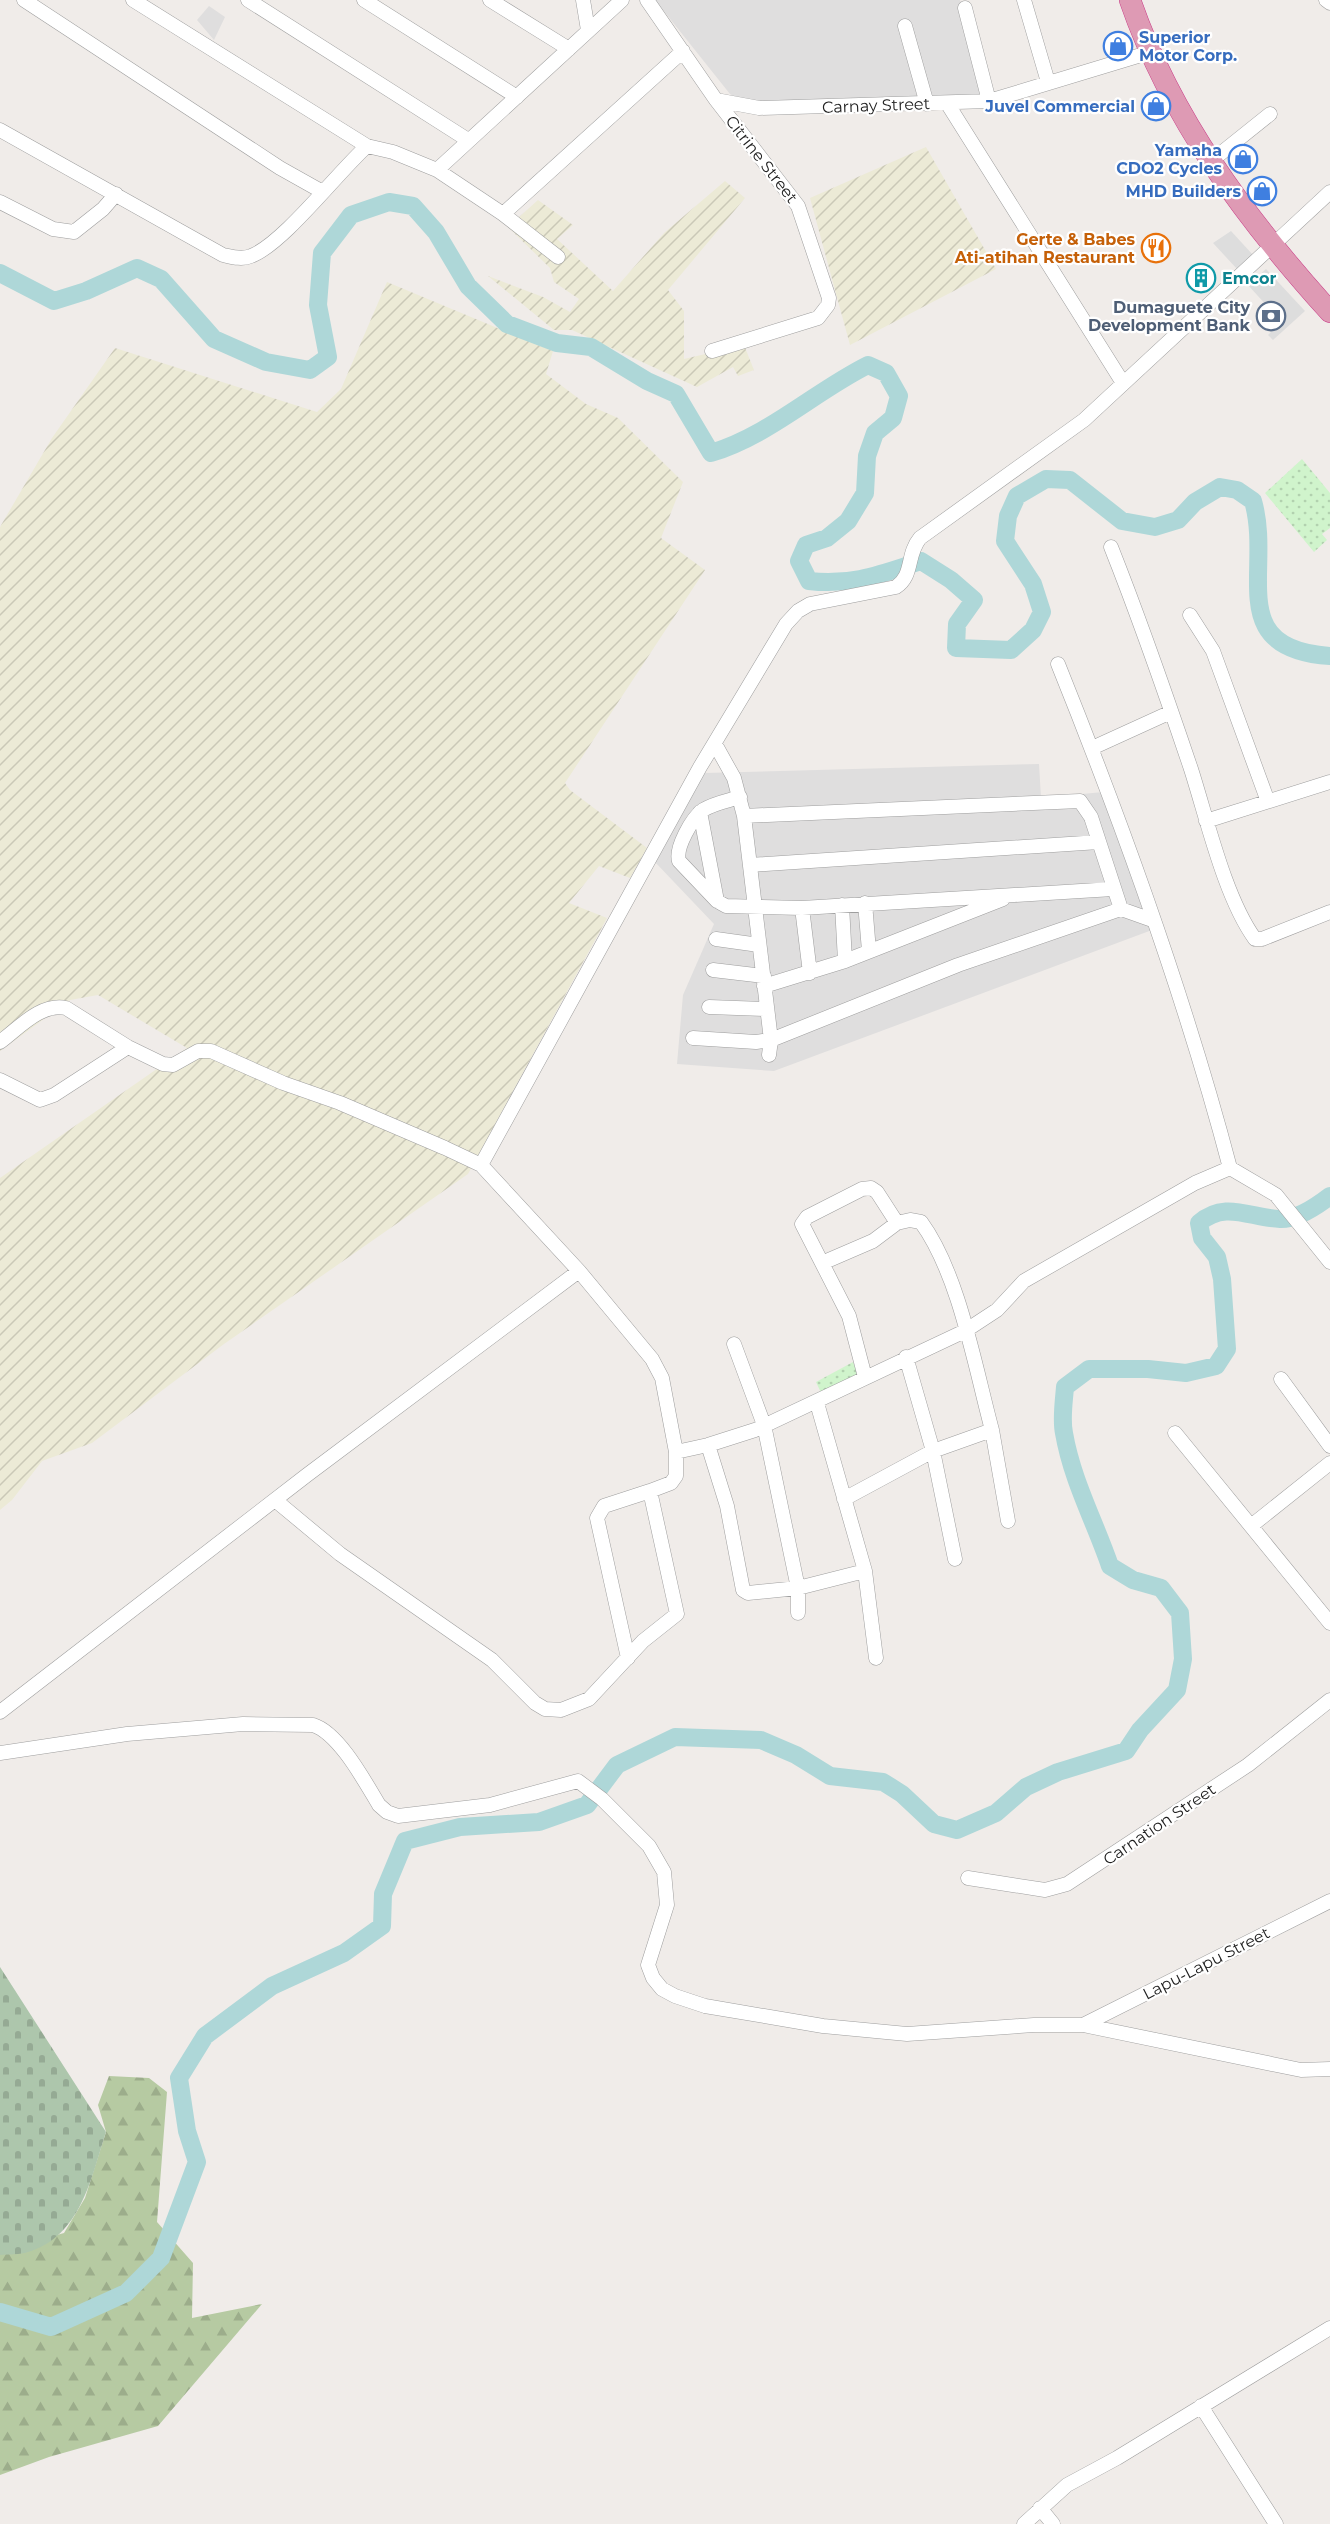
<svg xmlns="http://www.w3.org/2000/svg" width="1330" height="2524" viewBox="0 0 1330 2524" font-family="Montserrat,sans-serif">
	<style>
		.residential { fill: #dfdede }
		.farmland { fill: url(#farmland-furrows) }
		.forest { fill: url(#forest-firs) }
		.cemetery { fill: url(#cemetery-stones) }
		.park { fill: url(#park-dots) }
		.parking { fill: #ddd }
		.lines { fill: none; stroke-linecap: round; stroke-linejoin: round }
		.river { stroke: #aed7d8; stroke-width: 18 }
		.minor-casing { stroke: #9e9e9e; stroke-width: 15 }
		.highway-casing { stroke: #c83c87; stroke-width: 22 }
		.minor { stroke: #fff; stroke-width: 14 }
		.highway { stroke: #de9ab4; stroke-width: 21 }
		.labels { text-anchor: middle; stroke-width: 4.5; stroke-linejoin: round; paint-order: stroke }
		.shop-label { font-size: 16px; font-weight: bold; fill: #366cbe; stroke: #fff; text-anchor: end }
		.street-label { font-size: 16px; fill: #212121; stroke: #fff }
		.food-label { font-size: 16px; font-weight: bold; fill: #c56008; stroke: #fff; text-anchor: end }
		.culture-label { font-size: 16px; font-weight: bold; fill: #0d838f; stroke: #fff; text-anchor: start }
		.service-label { font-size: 16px; font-weight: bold; fill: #4e5e75; stroke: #fff; text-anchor: end }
	</style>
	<defs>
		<pattern id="farmland-furrows" width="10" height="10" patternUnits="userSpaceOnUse" patternTransform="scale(1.5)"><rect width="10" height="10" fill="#ecead6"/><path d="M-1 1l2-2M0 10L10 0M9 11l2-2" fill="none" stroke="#cac8b7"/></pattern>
		<pattern id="forest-firs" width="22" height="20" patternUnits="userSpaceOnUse" patternTransform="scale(1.5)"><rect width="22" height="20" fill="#b6caa2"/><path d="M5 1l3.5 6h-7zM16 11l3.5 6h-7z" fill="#9cad8b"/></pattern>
		<pattern id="cemetery-stones" width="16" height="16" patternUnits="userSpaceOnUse" patternTransform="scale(1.5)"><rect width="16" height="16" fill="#adc6ac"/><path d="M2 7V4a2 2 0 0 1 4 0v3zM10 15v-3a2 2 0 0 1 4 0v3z" fill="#95aa94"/></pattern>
		<pattern id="park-dots" width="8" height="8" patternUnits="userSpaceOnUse" patternTransform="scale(1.5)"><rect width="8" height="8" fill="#d0f4cc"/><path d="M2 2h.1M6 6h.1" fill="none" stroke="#b2d1af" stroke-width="1.8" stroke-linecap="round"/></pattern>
	</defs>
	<rect width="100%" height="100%" fill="#f0ece9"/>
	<path class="residential" d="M655 0H960L989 98 750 106 730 94Z
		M209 6 225 17 214 40 197 20Z
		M1039 764 1041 798 1103 792 1152 930 774 1071 677 1064 683 995 714 924 654 861 704 773Z"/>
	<path class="farmland" d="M926 147 996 269 850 345 810 198Z
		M725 181 745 198 668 290 684 311V359L744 345 754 370 738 376 733 367 697 387 572 330H554L488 276 543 297 570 312 579 299 554 282 550 268 508 227 538 200 573 225 557 239 613 291 664 233Z
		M387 282 553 351 546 374 586 404 618 418 683 482 661 538 705 570 565 783 570 790 647 848 630 878 599 866 569 903 607 918 468 1174 224 1344 92 1443 42 1461 12 1500 0 1510V1178L187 1048 98 995 70 1000 0 1051V527L52 438 115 348 317 412 341 389Z"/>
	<path class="forest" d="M109 2076 149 2078 167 2092 157 2222 193 2263 192 2318 262 2304 158 2426 49 2457 0 2475V2251L64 2233 85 2198 106 2132 98 2105Z"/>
	<path class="cemetery" d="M0 1967 106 2132C91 2178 81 2236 28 2252 20 2255 9 2254 0 2255Z"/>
	<path class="park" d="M1302 459 1330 493V528L1322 534 1327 540 1314 552 1265 493Z
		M853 1362 859 1377 823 1397 816 1382Z"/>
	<path class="parking" d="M1231 231 1253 255 1237 269 1213 243Z
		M1266 269 1305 311 1273 340 1268 335 1276 327V316L1248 285Z"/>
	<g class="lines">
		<path class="river" d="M0 273 54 301 86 291 137 268 161 279 214 339 266 362 310 370 328 357 318 305 322 253 351 215 389 202 413 206 436 232 468 286 507 324 557 343 591 347 647 381 676 394 711 453C770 435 814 392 868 365L886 373 899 396 893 418 875 433 867 456 865 493 848 521 827 538 806 545 799 561 809 581C852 586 881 574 921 561L951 580 974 600 957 624 956 648 1011 650 1033 630 1042 612 1033 584 1005 541 1008 516 1017 496 1046 479 1070 480 1122 521 1155 527 1178 520 1195 502 1220 487 1237 490 1253 501C1273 570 1223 649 1330 656
			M0 2312 51 2327 126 2293 161 2258 197 2162 187 2131 179 2078 205 2036 272 1986 344 1953 382 1926 383 1894 405 1841 460 1827 539 1822 587 1805 617 1765 675 1737 761 1740 796 1755 830 1776 883 1782 902 1794 934 1824 957 1830 996 1813 1026 1787 1058 1772 1126 1751 1140 1730 1177 1690 1183 1659 1180 1613 1161 1588 1133 1580 1110 1566C1095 1522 1072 1480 1064 1433 1061 1419 1064 1401 1065 1387L1089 1369H1148L1186 1373 1216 1366 1227 1349 1222 1279 1217 1257 1202 1238 1199 1223C1225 1200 1250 1218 1280 1219 1297 1220 1317 1206 1330 1196"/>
		<g class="minor-casing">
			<path id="minor" d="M24 0 280 168 321 191
				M133 0 367 146
				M248 0 468 140
				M364 0 517 97
				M490 0 569 49
				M583 0 588 30
				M647 0 716 100 759 108 989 101 1151 52
				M1024 0 1048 82
				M1326 0 1330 3
				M965 8 989 101
				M905 26 927 104
				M947 103 1123 383
				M0 130 223 255C232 257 242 260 251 256 283 244 338 172 367 146L393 152 437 170 622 0
				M1210 162 1270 114
				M437 170 503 214 683 51
				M0 202 53 229 74 232 103 209 116 194
				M503 214 558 257
				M712 351 818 318 828 305 829 298 798 206 716 100
				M1111 547C1140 620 1166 695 1191 769 1207 819 1225 898 1255 939H1262L1330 912
				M1190 615 1213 651 1267 799
				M1058 664C1124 828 1185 997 1230 1168L1276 1195 1330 1262
				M715 744 734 778 744 816 771 1040 769 1055
				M1092 748 1171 712
				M740 797C727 801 714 803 703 810 692 818 675 848 679 861L717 901 726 906 802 908 1113 889
				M700 812 717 901
				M744 816 1080 801 1091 817 1121 909
				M1206 821 1330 782
				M750 865 1099 842
				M865 903 869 951
				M842 905 845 961
				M802 908 810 973
				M716 939 759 945
				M713 970 764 976
				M764 986 845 961 1003 899
				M709 1007 766 1009
				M693 1038 756 1042 771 1040 958 965 1121 909 1152 920
				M0 1042C20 1027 41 1003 66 1008L128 1047 163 1064 173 1065 198 1051H211L283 1083 340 1103 445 1148 481 1165 579 1271 652 1359 662 1378 676 1452V1476L671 1483 650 1491 677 1614 643 1641 589 1699 561 1710 545 1709 535 1703 492 1660 340 1554 275 1500
				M0 1080 40 1100 54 1095 128 1047
				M481 1165 700 767 786 624 798 611 810 604 896 587C914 575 906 555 920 538L1084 420 1330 192
				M822 1263 873 1241 897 1223
				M734 1344 764 1425 798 1588V1613
				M906 1357 933 1451 955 1559
				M1281 1379 1330 1446
				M817 1403 865 1571 876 1658
				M992 1430 1008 1521
				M1175 1433 1330 1623
				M708 1445 727 1506 743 1590 748 1593 798 1588 865 1571
				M676 1452 708 1445 755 1430 965 1331 997 1310 1024 1281 1195 1183 1230 1168
				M844 1499 933 1451 992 1430C975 1367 959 1274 921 1222L910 1220 897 1223 877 1192 871 1188 862 1189 807 1217 802 1224 849 1316 865 1377
				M1251 1526 1330 1463
				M628 1658 597 1518 604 1506 650 1491
				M0 1712 307 1475 579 1271
				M0 1753 127 1734 243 1724 313 1725C339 1733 365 1782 379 1805L387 1812 398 1816 490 1805 578 1781 602 1799 649 1846 664 1872 667 1905 648 1965 653 1978 662 1989 675 1996 705 2006 823 2026 907 2034 1034 2025H1083L1301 2070 1330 2069
				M968 1878 1045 1890 1067 1884 1248 1765 1330 1700
				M1083 2025 1330 1901
				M1201 2406 1276 2524
				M1040 2508 1053 2524
				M1024 2524 1067 2485 1117 2458 1330 2328"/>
		</g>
		<g class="highway-casing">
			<path id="highway" d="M1130 0C1171 119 1247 220 1330 312"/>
		</g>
		<use href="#minor" class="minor"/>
		<use href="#highway" class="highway"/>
	</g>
	<defs>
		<g id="shop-ring" transform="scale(1.5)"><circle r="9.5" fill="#fff" stroke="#3f7fe0" stroke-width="1.5"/><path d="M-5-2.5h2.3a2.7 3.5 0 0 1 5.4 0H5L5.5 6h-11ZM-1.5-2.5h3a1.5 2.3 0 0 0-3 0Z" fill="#3f7fe0"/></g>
		<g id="restaurant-ring" transform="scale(1.5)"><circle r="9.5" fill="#fff" stroke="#e8710a" stroke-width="1.5"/><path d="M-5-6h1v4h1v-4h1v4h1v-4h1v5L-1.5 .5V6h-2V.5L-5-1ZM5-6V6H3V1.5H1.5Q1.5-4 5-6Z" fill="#e8710a"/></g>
		<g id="building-ring" transform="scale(1.5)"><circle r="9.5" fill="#fff" stroke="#0f9aa8" stroke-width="1.5"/><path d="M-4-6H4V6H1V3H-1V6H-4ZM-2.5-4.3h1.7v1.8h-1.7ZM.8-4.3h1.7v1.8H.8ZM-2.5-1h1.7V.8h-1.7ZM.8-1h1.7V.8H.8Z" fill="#0f9aa8"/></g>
		<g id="bank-ring" transform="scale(1.5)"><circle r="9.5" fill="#fff" stroke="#5c6f8a" stroke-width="1.5"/><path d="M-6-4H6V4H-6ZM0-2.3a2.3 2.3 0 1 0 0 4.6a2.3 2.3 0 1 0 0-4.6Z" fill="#5c6f8a"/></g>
	</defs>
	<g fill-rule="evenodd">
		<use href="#shop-ring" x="1118" y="46"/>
		<use href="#shop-ring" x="1156" y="106"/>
		<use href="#shop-ring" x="1243" y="159"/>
		<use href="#shop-ring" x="1262" y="191"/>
		<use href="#restaurant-ring" x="1156" y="248"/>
		<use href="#building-ring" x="1201" y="278"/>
		<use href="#bank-ring" x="1271" y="316"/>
	</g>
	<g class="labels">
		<g class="shop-label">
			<text x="1139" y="43" text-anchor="start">Superior<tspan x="1139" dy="18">Motor Corp.</tspan></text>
			<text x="1135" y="112">Juvel Commercial</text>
			<text x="1222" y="156">Yamaha<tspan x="1222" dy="18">CDO2 Cycles</tspan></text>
			<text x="1241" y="197">MHD Builders</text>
		</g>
		<g class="street-label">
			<text transform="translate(876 105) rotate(-2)" y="6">Carnay Street</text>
			<text transform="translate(762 159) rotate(52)" y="6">Citrine Street</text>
			<text transform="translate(1159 1824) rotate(-34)" y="6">Carnation Street</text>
			<text transform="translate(1206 1963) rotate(-27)" y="6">Lapu-Lapu Street</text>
		</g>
		<g class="food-label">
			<text x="1135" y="245">Gerte &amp; Babes<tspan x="1135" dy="18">Ati-atihan Restaurant</tspan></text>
		</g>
		<g class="culture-label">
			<text x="1222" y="284">Emcor</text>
		</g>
		<g class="service-label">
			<text x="1250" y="313">Dumaguete City<tspan x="1250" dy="18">Development Bank</tspan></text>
		</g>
	</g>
</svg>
